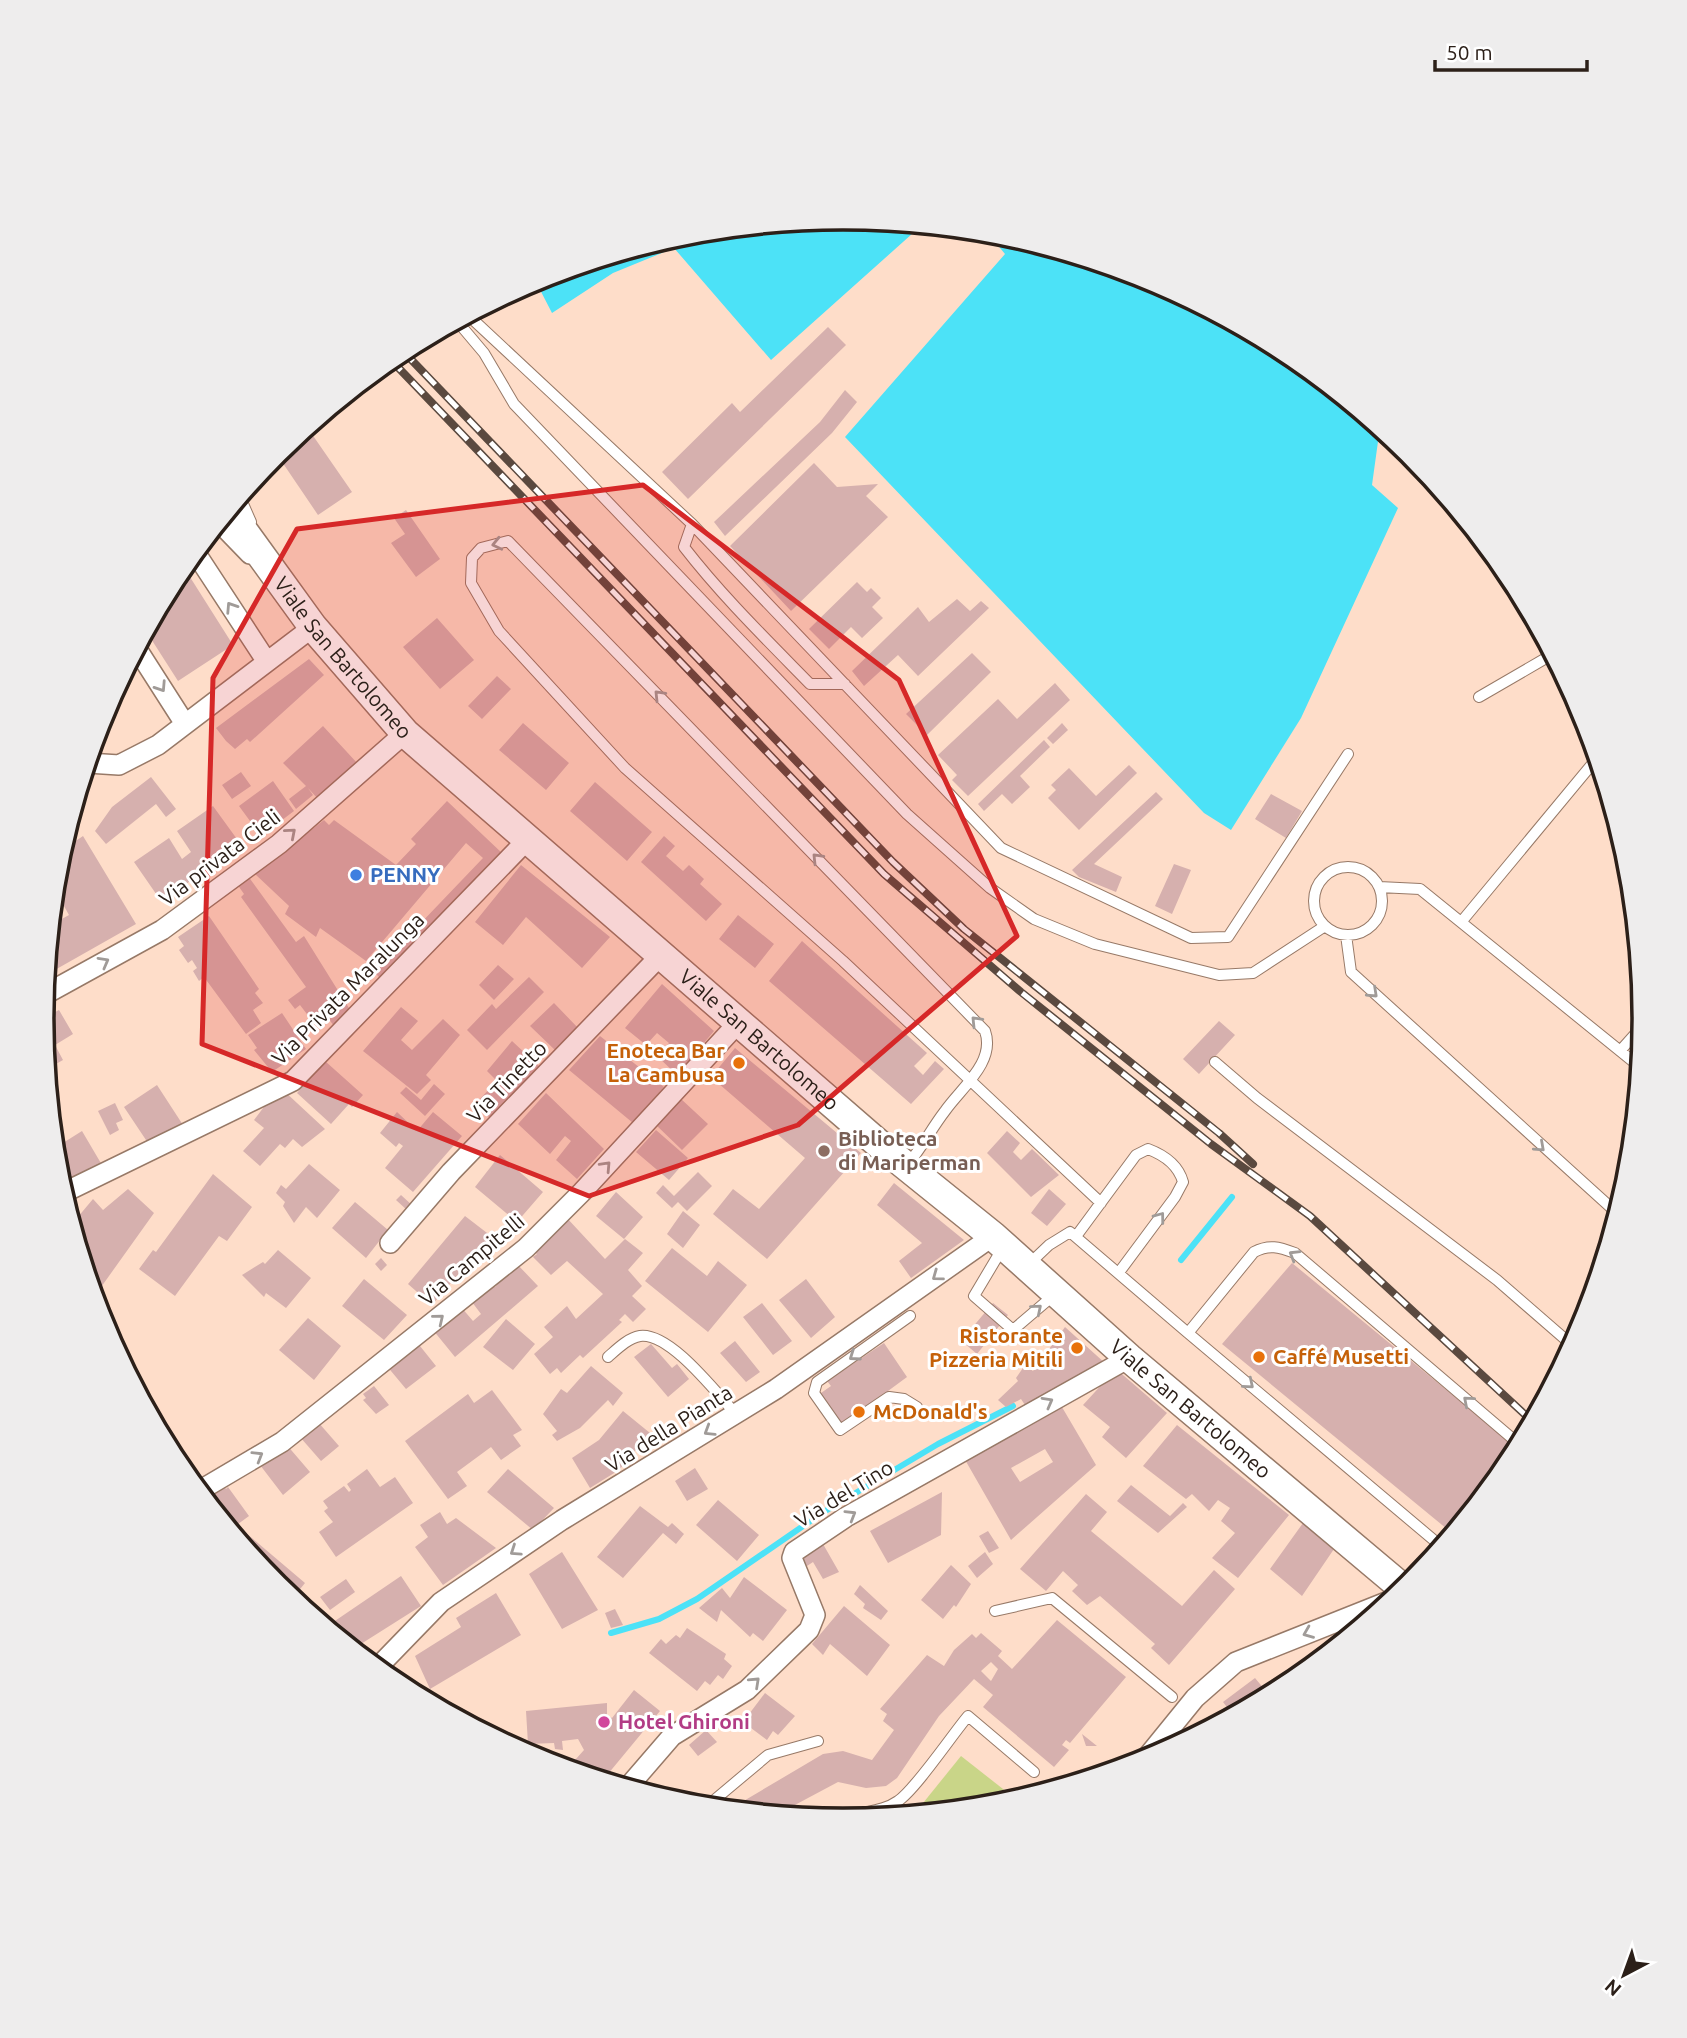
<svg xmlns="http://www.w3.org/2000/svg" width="1687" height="2038" viewBox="0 0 1687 2038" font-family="Ubuntu,sans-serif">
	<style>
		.green { fill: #c9d588 }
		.water { fill: #4ce2f7 }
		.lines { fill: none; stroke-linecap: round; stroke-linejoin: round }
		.stream { stroke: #4ce2f7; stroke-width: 6 }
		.building { fill: #d6b0ae; fill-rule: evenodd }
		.lane-casing { stroke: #977967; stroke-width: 12 }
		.street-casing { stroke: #977967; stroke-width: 22 }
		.secondary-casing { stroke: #977967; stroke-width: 31 }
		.lane { stroke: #fff; stroke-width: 10 }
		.street { stroke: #fff; stroke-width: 19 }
		.secondary { stroke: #fff; stroke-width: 28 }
		.rail-casing { stroke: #5a493f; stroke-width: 8 }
		.rail { stroke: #fff; stroke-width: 5; stroke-dasharray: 16; stroke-linecap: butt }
		.oneway { stroke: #a09b98 }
		.marked { fill: #d62828; fill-opacity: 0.2; stroke: #d62828; stroke-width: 5; stroke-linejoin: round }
		.shop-dot { fill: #3f7fe0; stroke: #fff; stroke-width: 2.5 }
		.food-dot { fill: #e8710a; stroke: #fff; stroke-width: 2.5 }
		.education-dot { fill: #8d6e63; stroke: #fff; stroke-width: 2.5 }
		.hotel-dot { fill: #d1479c; stroke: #fff; stroke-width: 2.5 }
		.labels { text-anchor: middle; stroke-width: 6; stroke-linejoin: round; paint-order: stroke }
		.street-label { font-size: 21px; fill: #2c2019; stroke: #fff }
		.shop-label { font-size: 21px; font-weight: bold; fill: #366cbe; stroke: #fff; text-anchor: start }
		.food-label { font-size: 21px; font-weight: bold; fill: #c56008; stroke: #fff; text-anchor: end }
		.education-label { font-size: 21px; font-weight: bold; fill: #785e54; stroke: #fff; text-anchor: start }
		.hotel-label { font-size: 21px; font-weight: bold; fill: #b23c85; stroke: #fff; text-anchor: start }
		.rim { fill: none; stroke: #2c2019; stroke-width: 3.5 }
	</style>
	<rect width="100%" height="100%" fill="#feddc9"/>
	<path class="green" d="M961 1756 1017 1800 999 1805 915 1813Z"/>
	<path class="water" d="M844 218 922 225 771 360 674 248 613 273 552 313 535 280 688 233Z
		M987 232 1151 279 1289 353 1380 427 1372 485 1398 508 1301 718 1231 830 1204 813 845 437 1005 254Z"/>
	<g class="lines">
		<path class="stream" d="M1181 1260 1232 1197
			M611 1633 659 1619 697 1599 822 1513 938 1444 1013 1406"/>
	</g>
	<path class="building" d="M828 327 846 345 688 499 662 472 732 403 740 412Z
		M845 390 857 402 832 433 725 536 714 522 820 422Z
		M307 427 352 492 318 515 276 453Z
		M814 463 837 487 878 484 866 496 888 517 791 611 730 546Z
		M406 510 440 559 416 577 391 543 405 534 394 518Z
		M183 566 233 645 178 681 146 631Z
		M857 582 867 592 871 588 881 598 872 607 883 618 862 638 851 627 829 649 809 629Z
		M957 599 970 611 981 601 989 608 918 676 898 655 864 686 852 671 918 607 929 622Z
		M437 618 474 660 440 689 403 647Z
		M972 653 991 672 927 735 906 714Z
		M309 659 324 675 250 742 247 739 235 749 226 741 216 728Z
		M497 676 511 689 482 719 468 706Z
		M1055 683 1070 700 968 796 952 780 957 775 938 755 998 699 1017 719Z
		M523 723 569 763 546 790 499 750Z
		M1062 723 1068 730 1053 744 1047 738Z
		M323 726 358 764 318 799 308 788 313 795 296 809 289 799 306 786 283 763Z
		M1044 740 1050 747 1020 776 1030 787 1012 804 1002 794 984 811 978 804Z
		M1129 765 1137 773 1079 830 1048 798 1056 790 1051 785 1069 768 1096 796Z
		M241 772 251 786 232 799 222 785Z
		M151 777 176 809 166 817 156 804 106 844 95 831 112 807Z
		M273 781 294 811 261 836 239 806Z
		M595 782 652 832 627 861 570 811Z
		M1156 792 1163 799 1094 864 1122 877 1116 892 1079 877 1072 870Z
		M1271 794 1302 811 1286 838 1255 819Z
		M447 801 503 854 383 981 374 972 483 858 466 843 366 961 320 928 316 937 285 914 289 906 255 874 324 820 329 825 334 820 396 865 416 844 411 839Z
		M213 806 242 846 161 901 134 862 169 838 182 859 191 852 177 831Z
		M83 836 136 924 46 975 51 925 69 915 55 890 57 862 61 851Z
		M664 836 675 846 666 856 683 871 689 865 704 879 700 884 722 904 706 921 641 862Z
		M1174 864 1191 870 1172 914 1155 906Z
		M521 865 610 937 582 968 526 917 503 945 475 922Z
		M248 876 296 942 304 936 352 1013 334 1026 325 1014 313 1022 300 1005 295 1009 288 1000 306 987 241 897 244 894 237 884Z
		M738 915 774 944 755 968 719 939Z
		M209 916 259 989 255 993 263 1003 253 1010 261 1023 246 1034 204 977 199 981 193 971 197 968 192 960 188 963 179 950 184 946 178 937Z
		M802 941 927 1053 914 1066 923 1075 935 1061 944 1069 911 1104 769 981Z
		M498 965 514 979 494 1000 479 985Z
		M529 977 544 992 487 1050 467 1030 492 1004 496 1009Z
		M662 984 714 1031 677 1075 657 1056 669 1043 657 1033 646 1045 625 1028Z
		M554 1003 580 1030 557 1052 530 1026Z
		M401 1007 418 1021 401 1040 412 1050 443 1019 460 1035 426 1075 431 1080 417 1094 363 1051Z
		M59 1010 73 1034 55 1045 63 1060 47 1069 42 1019Z
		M282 1013 306 1049 272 1072 254 1050 257 1048 248 1035Z
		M1219 1021 1235 1035 1199 1074 1183 1059Z
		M600 1036 664 1087 633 1123 569 1070Z
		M512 1041 540 1067 491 1119 475 1104 497 1081 487 1071Z
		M735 1048 861 1153 767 1259 713 1214 733 1189 759 1209 805 1158 711 1077Z
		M325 1061 363 1095 352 1107 349 1104 331 1124 297 1093Z
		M434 1084 445 1094 425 1116 400 1093 406 1087 421 1100Z
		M157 1085 183 1125 150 1146 124 1107Z
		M283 1090 325 1129 302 1147 293 1139 285 1148 280 1144 260 1166 243 1151 264 1128 254 1120 270 1099 273 1102Z
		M546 1093 604 1149 577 1179 556 1160 571 1141 565 1136 550 1154 518 1124Z
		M680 1098 708 1124 682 1150 655 1124Z
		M115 1103 123 1120 116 1123 119 1130 110 1135 98 1111Z
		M397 1112 417 1131 433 1112 462 1136 413 1192 385 1168 403 1146 399 1143 396 1147 380 1133Z
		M656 1130 688 1158 669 1180 636 1152Z
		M82 1131 102 1165 68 1186 57 1167 55 1148Z
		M1007 1131 1020 1143 1013 1152 1021 1160 1032 1149 1059 1175 1031 1197 987 1153Z
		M500 1155 543 1192 517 1222 475 1187Z
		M309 1164 340 1190 317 1218 306 1207 294 1223 283 1206 285 1202 276 1193 281 1185 286 1189Z
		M698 1172 712 1186 687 1211 678 1202 672 1208 656 1193 663 1185 674 1196Z
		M213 1174 252 1207 227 1241 219 1236 175 1296 139 1269 153 1250 156 1252Z
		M894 1183 964 1240 911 1278 899 1261 922 1243 877 1205Z
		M128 1189 154 1213 94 1297 72 1224 93 1199 103 1210Z
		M1049 1189 1066 1204 1047 1226 1031 1213Z
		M616 1192 643 1217 624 1239 596 1216Z
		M401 1195 413 1206 408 1211 396 1200Z
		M355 1202 388 1230 366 1258 332 1228Z
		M683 1211 700 1225 683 1248 667 1234Z
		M465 1216 491 1236 432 1305 408 1284Z
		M566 1217 605 1259 625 1239 643 1253 628 1270 642 1286 632 1296 646 1309 633 1322 625 1314 619 1320 622 1322 583 1358 580 1355 561 1373 557 1368 550 1374 534 1354 553 1337 544 1327 567 1306 576 1319 603 1294 567 1261 551 1275 533 1257 537 1254 533 1251Z
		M672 1248 707 1276 718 1261 747 1285 708 1332 645 1281Z
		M278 1250 311 1278 286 1308 266 1293 264 1297 242 1275 263 1262 265 1264Z
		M381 1258 387 1265 381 1271 375 1264Z
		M516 1263 538 1286 455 1357 433 1330 461 1307 473 1321 481 1314 472 1302 491 1284 495 1287Z
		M1292 1263 1516 1447 1447 1529 1222 1344Z
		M364 1279 407 1315 384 1340 342 1306Z
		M806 1279 835 1317 811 1338 779 1300Z
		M762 1303 792 1341 773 1355 743 1317Z
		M993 1303 1008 1315 977 1354 958 1338 967 1327 971 1329Z
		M308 1318 341 1346 314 1380 279 1350Z
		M506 1319 535 1344 513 1370 483 1347Z
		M1065 1327 1106 1364 1027 1408 1021 1399 1006 1407 998 1400 1018 1381 1016 1378 1025 1365 1033 1371Z
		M416 1341 436 1366 406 1389 386 1365Z
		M735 1341 760 1372 746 1382 720 1353Z
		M884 1343 907 1377 888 1391 890 1394 840 1428 820 1399 821 1393 831 1386 827 1381Z
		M651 1344 672 1368 677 1364 689 1379 668 1397 634 1357Z
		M591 1366 623 1393 613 1406 608 1400 580 1428 557 1441 552 1435 557 1431 543 1414 561 1389 567 1393Z
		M1116 1369 1167 1413 1126 1458 1102 1437 1110 1427 1083 1405Z
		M374 1386 389 1405 376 1414 363 1400 366 1398 363 1394Z
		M492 1390 522 1430 513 1435 521 1446 501 1460 491 1447 457 1472 467 1486 448 1499 405 1441 468 1394 474 1403Z
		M1059 1402 1096 1465 1011 1540 964 1458ZM1045 1449 1053 1462 1020 1482 1011 1468Z
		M623 1411 650 1433 619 1470 590 1488 572 1458 599 1440Z
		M318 1422 339 1446 321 1461 300 1437Z
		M1177 1425 1289 1515 1238 1578 1212 1558 1235 1533 1221 1521 1230 1508 1218 1500 1209 1511 1192 1494 1186 1499 1143 1466Z
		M286 1444 310 1472 283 1495 260 1465Z
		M695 1468 708 1489 687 1501 675 1481Z
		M367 1469 380 1487 395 1477 413 1503 336 1557 319 1532 333 1522 324 1511 328 1508 323 1501 344 1486 349 1492 351 1490 347 1484Z
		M508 1469 554 1508 533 1530 487 1492Z
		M221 1482 226 1489 228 1487 249 1516 234 1527 237 1530 233 1532 214 1510 219 1506 209 1489Z
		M1131 1485 1170 1516 1183 1503 1187 1507 1158 1533 1117 1501Z
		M942 1492 941 1535 888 1563 870 1531Z
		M1086 1494 1107 1512 1091 1531 1182 1606 1214 1570 1235 1589 1169 1665 1151 1648 1155 1644 1100 1596 1087 1605 1072 1591 1078 1585 1063 1571 1046 1591 1020 1569Z
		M718 1500 759 1535 737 1561 696 1525Z
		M640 1506 668 1527 672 1523 684 1534 676 1544 663 1533 623 1578 597 1557Z
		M440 1512 447 1524 456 1518 496 1548 443 1585 415 1547 428 1537 420 1525Z
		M1303 1523 1334 1549 1302 1596 1270 1569Z
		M239 1527 305 1583 292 1599 276 1585 234 1533Z
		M988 1531 999 1548 989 1553 979 1536Z
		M823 1544 839 1572 823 1579 813 1562 807 1566 802 1558Z
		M562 1552 598 1610 562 1629 529 1574Z
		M985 1552 993 1564 977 1578 968 1566Z
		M951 1565 971 1584 956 1607 954 1605 943 1619 921 1600Z
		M401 1576 421 1606 353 1649 326 1627Z
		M744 1577 787 1610 763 1641 753 1633 750 1637 721 1610 717 1622 699 1608 722 1588 730 1598Z
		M346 1579 355 1592 330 1610 320 1597Z
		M860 1585 888 1611 881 1620 863 1608 865 1604 854 1594Z
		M496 1593 521 1635 430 1689 415 1656 461 1627 456 1618Z
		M844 1606 890 1645 867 1676 830 1644 823 1655 812 1644Z
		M615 1609 623 1625 611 1628 605 1613Z
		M1057 1620 1126 1677 1070 1743 1066 1740 1062 1745 1069 1750 1054 1767 983 1707 993 1695 974 1679 939 1716 897 1778 886 1786 866 1788 838 1782 778 1814 730 1809 823 1754 843 1751 872 1760 894 1730 883 1721 887 1714 880 1709 927 1655 944 1666 954 1650 972 1634 976 1638 981 1633 1002 1651 998 1656 1012 1669ZM991 1662 998 1669 991 1681 981 1671Z
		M687 1628 726 1654 724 1659 732 1666 723 1679 718 1675 710 1685 705 1681 697 1691 649 1653 661 1639 666 1644 676 1635 680 1638Z
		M1255 1678 1270 1696 1233 1715 1223 1702Z
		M634 1690 660 1711 603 1780 567 1769 584 1750 578 1739 562 1741 563 1750 555 1749 554 1743 528 1744 526 1711 607 1703V1715L612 1718Z
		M765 1693 795 1716 778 1735 773 1731 767 1740 743 1722Z
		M706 1730 717 1742 698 1756 689 1745Z
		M1082 1734 1097 1746H1086Z"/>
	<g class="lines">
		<g class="lane-casing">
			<path id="lane" d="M468 315 692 524 1001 848 1191 938 1228 937 1348 754
				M457 321 484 353 514 404 907 814 990 888 1034 919 1095 944 1219 975 1253 973 1325 926
				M240 497 251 522
				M692 524 684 547C722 596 766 639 810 684H845
				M1479 697 1553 654
				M1314 901a34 34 0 1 1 68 0a34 34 0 1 1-68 0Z
				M1379 887 1420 889 1640 1067
				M1462 921 1598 757
				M1346 935 1351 972 1618 1214
				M1620 1051 1645 1023
				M1215 1062 1257 1098 1497 1280 1573 1346
				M907 1165C922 1148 931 1129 945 1111 961 1088 996 1062 985 1031L508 541 481 548 472 558 471 583 499 631 625 768 843 961 1101 1203
				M1077 1235 1136 1155 1148 1149C1164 1155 1178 1164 1183 1182L1175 1197 1120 1271
				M1002 1249 974 1296 1013 1330 1054 1295
				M1028 1265 1049 1245 1070 1232 1188 1333
				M910 1316 817 1382 814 1393 840 1430 889 1397 904 1399 917 1407
				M608 1357C617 1349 628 1338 640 1336 670 1332 716 1393 736 1414
				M1442 1547 1188 1333 1254 1252C1269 1244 1279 1247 1295 1253L1520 1445
				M995 1611 1052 1598 1172 1697
				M706 1807 768 1755 818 1741
				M841 1820C859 1811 881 1813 898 1801 915 1790 952 1735 968 1716L1034 1772"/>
		</g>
		<g class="street-casing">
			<path id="street" d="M219 522 250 554
				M195 552 267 662
				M137 649 185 724
				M88 763 119 765 158 745 313 627
				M44 995 162 930 279 844 405 733
				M63 1193 293 1081 528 839
				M390 1243 451 1172 661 955
				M199 1491 282 1442 526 1248 582 1192 739 1022
				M377 1668 441 1602 562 1520 776 1389 993 1236
				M1143 1762 1195 1698 1236 1662 1394 1599
				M628 1787 672 1736 747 1690 809 1630 815 1615 792 1558 794 1552 846 1517 1129 1358"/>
		</g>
		<g class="secondary-casing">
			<g id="secondary">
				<path id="s1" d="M229 511 313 627 405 733 880 1145 993 1236 1129 1358 1405 1590"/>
			</g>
		</g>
		<use href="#lane" class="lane"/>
		<use href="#street" class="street"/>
		<use href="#secondary" class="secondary"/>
		<g class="rail-casing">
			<path id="rail" d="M402 350 893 862 964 929 1219 1133 1253 1164
				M390 359 884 874 1021 992 1211 1144 1310 1216 1533 1422"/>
		</g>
		<use href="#rail" class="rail"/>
	</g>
	<defs><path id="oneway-chevron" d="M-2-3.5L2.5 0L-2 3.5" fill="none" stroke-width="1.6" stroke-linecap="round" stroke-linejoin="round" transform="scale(1.75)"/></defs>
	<g class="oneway">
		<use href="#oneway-chevron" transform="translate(497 544) rotate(167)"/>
		<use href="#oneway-chevron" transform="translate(231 607) rotate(-123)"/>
		<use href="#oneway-chevron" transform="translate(161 687) rotate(57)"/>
		<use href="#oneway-chevron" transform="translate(659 695) rotate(-134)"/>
		<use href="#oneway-chevron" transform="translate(291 833) rotate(-41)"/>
		<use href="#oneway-chevron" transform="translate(817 858) rotate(-134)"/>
		<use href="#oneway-chevron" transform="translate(104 962) rotate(-29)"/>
		<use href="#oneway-chevron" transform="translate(1373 993) rotate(43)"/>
		<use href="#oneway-chevron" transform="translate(976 1021) rotate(-134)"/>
		<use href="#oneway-chevron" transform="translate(1540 1147) rotate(42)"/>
		<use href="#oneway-chevron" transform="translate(606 1166) rotate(-47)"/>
		<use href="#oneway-chevron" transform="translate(1160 1217) rotate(-53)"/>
		<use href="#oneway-chevron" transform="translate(1294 1255) rotate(-149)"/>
		<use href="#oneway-chevron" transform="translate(937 1276) rotate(144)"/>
		<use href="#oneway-chevron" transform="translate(1037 1309) rotate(-40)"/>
		<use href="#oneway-chevron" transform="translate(439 1319) rotate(-39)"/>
		<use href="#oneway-chevron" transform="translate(854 1356) rotate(145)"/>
		<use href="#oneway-chevron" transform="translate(1249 1384) rotate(40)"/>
		<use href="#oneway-chevron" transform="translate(1468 1401) rotate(-139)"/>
		<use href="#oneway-chevron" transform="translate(1048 1402) rotate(-29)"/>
		<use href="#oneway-chevron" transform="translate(709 1431) rotate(148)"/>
		<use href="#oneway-chevron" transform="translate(258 1456) rotate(-31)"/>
		<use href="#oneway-chevron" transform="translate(851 1515) rotate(-31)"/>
		<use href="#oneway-chevron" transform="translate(515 1551) rotate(146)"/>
		<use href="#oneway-chevron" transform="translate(1308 1633) rotate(158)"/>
		<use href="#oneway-chevron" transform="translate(755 1682) rotate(-43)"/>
	</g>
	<path class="marked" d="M643 485 899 680 1017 936 798 1125 589 1196 202 1044 213 678 297 529Z"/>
	<circle class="shop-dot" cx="356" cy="875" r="7"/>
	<g class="food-dot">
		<circle cx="739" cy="1063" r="7"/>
		<circle cx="1077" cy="1348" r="7"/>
		<circle cx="1259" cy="1357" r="7"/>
		<circle cx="859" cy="1412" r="7"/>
	</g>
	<circle class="education-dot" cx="824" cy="1151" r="7"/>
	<circle class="hotel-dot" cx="604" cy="1722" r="7"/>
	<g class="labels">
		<g class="street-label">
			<text dy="7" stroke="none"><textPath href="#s1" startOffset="186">Viale San Bartolomeo</textPath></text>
			<text transform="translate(220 858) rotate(-37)" y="7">Via privata Cieli</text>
			<text transform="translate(348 989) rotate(-45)" y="7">Via Privata Maralunga</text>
			<text dy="7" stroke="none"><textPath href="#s1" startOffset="752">Viale San Bartolomeo</textPath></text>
			<text transform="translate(507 1082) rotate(-46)" y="7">Via Tinetto</text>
			<text transform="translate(472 1260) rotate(-40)" y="7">Via Campitelli</text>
			<text dy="7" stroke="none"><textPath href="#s1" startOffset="1320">Viale San Bartolomeo</textPath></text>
			<text transform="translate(669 1429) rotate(-32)" y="7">Via della Pianta</text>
			<text transform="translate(844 1494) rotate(-31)" y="7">Via del Tino</text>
		</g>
		<g class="shop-label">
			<text x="370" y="882">PENNY</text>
		</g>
		<g class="food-label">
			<text x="725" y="1058">Enoteca Bar<tspan x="725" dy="24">La Cambusa</tspan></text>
			<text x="1063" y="1343">Ristorante<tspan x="1063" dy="24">Pizzeria Mitili</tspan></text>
			<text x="1273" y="1364" text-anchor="start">Caffé Musetti</text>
			<text x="873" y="1419" text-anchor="start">McDonald's</text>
		</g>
		<g class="education-label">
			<text x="838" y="1146">Biblioteca<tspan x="838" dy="24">di Mariperman</tspan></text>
		</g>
		<g class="hotel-label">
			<text x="618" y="1729">Hotel Ghironi</text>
		</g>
	</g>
	<path d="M0 0H1687V2038H0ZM54 1019a789 789 0 1 1 1578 0a789 789 0 1 1-1578 0Z" fill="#eeeded" fill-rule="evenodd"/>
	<path class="rim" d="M54 1019a789 789 0 1 1 1578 0a789 789 0 1 1-1578 0Z"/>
	<g transform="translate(1624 1975) rotate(221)" stroke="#ffffff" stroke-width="5" paint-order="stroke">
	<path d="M0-5L12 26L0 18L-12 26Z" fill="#2c2019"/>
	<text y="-10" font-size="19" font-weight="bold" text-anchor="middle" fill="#2c2019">N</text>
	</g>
	<path d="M1435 60v10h152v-10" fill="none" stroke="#2c2019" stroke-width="3.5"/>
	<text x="1446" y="60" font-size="21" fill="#2c2019" stroke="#ffffff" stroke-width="5" paint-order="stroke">50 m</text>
</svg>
